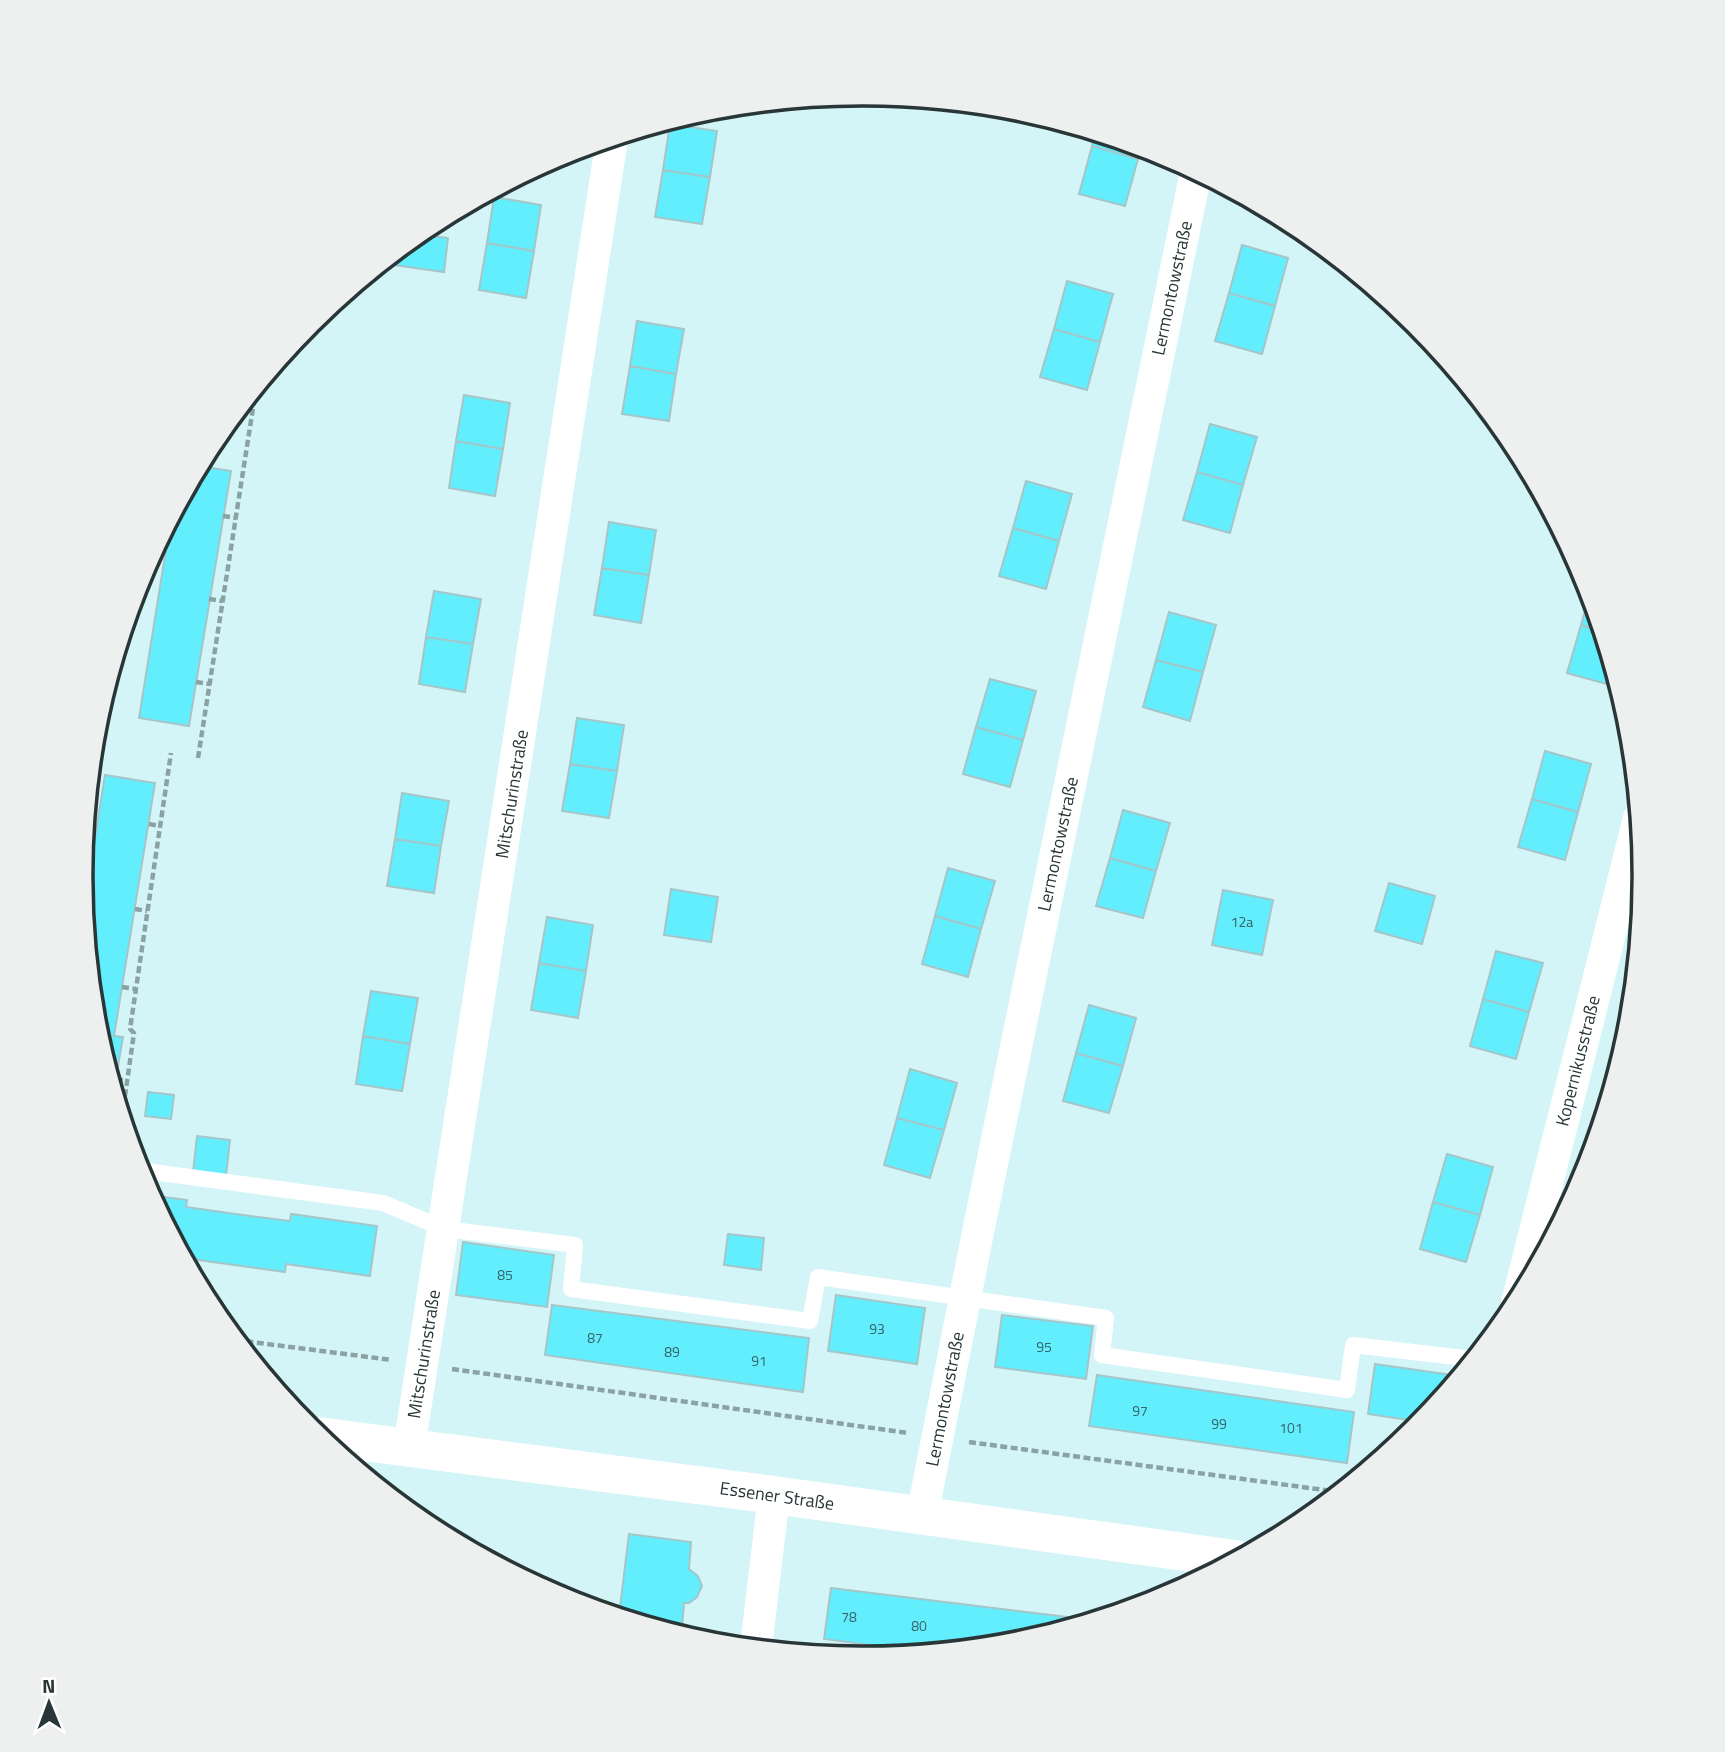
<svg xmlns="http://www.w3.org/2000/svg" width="1725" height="1752" viewBox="0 0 1725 1752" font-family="'Titillium Web',sans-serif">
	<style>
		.building { fill: #62eefd; stroke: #a6c5c9; stroke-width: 2 }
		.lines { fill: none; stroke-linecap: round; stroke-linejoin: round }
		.path { stroke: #8aa2a4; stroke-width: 4.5; stroke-dasharray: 7 3.5; stroke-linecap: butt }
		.service { stroke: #fff; stroke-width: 16 }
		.minor { stroke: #fff; stroke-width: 32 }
		.secondary { stroke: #fff; stroke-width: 38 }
		.labels { text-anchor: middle; stroke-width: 7; stroke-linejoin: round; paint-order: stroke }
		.number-label { font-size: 14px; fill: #376468 }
		.street-label { font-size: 18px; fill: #293637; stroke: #fff }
		.rim { fill: none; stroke: #293637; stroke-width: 3.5 }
	</style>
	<rect width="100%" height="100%" fill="#d4f5f8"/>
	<path class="building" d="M670 124 717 131 710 177 663 170Z
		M1095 133 1142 147 1138 159 1092 146Z
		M1092 146 1138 159 1125 206 1079 194Z
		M663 170 710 177 702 224 655 217Z
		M494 197 541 205 534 251 487 243Z
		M418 234 448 238 444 272 393 265 394 253Z
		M487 243 534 251 526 298 479 290Z
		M1242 245 1288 258 1275 306 1229 293Z
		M1067 281 1113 294 1100 342 1054 329Z
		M1229 293 1275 306 1262 354 1215 341Z
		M637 321 684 329 676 374 630 366Z
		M1054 329 1100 342 1087 390 1040 377Z
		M630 366 676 374 669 421 622 414Z
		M464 395 510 403 503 449 456 441Z
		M1210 424 1257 437 1243 485 1197 472Z
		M456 441 503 449 495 496 449 488Z
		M199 466 231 471 189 726 139 718 171 518Z
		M1197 472 1243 485 1230 533 1183 520Z
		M1026 481 1072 494 1059 541 1013 528Z
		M609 522 656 530 649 575 602 568Z
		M1013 528 1059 541 1046 589 999 576Z
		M602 568 649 575 641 623 594 615Z
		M434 591 481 599 473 644 426 637Z
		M1590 593 1601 631 1581 625Z
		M1169 612 1216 625 1203 672 1156 660Z
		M1581 625 1601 631 1616 679 1614 686 1567 673Z
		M426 637 473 644 465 692 419 684Z
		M1156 660 1203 672 1190 721 1143 707Z
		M990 679 1036 691 1023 740 976 727Z
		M577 718 624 725 617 771 570 764Z
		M976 727 1023 740 1010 787 963 774Z
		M1545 751 1591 764 1578 812 1532 799Z
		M570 764 617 771 609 818 562 811Z
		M105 775 155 783 114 1036 123 1037 114 1090 95 1028 84 907Z
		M402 793 449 801 441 846 395 839Z
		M1532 799 1578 812 1565 860 1518 847Z
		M1123 810 1170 823 1156 871 1110 858Z
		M395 839 441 846 434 893 387 886Z
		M1110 858 1156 871 1143 918 1096 906Z
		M948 868 995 881 981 929 935 916Z
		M1389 883 1435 896 1422 944 1375 931Z
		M671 889 718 897 711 942 664 935Z
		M1223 890 1273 900 1262 955 1212 945Z
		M935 916 981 929 968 977 922 964Z
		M547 917 593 925 586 971 539 963Z
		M1496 951 1543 963 1529 1012 1483 999Z
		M539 963 586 971 578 1018 531 1010Z
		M371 991 418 998 410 1044 363 1036Z
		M1483 999 1529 1012 1516 1059 1470 1046Z
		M1089 1005 1136 1018 1123 1066 1076 1053Z
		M363 1036 410 1044 402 1091 356 1084Z
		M1076 1053 1123 1066 1109 1113 1063 1101Z
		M910 1069 957 1083 944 1130 897 1118Z
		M148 1092 174 1095 171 1119 145 1116Z
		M897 1118 944 1130 930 1178 884 1165Z
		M197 1136 230 1140 226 1176 193 1172Z
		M1447 1154 1493 1167 1480 1215 1433 1202Z
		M150 1195 187 1200 186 1207 250 1216 290 1221 291 1214 377 1226 370 1276 286 1264 285 1272 184 1258Z
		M1433 1202 1480 1215 1466 1262 1420 1249Z
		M728 1234 764 1238 761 1270 724 1265Z
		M463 1242 554 1255 547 1307 456 1295Z
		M836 1295 925 1308 917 1364 828 1351Z
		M552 1305 809 1338 803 1392 545 1355Z
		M1002 1315 1093 1326 1086 1379 995 1367Z
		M1375 1364 1459 1376 1421 1422 1368 1414Z
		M1097 1375 1354 1412 1347 1463 1089 1426Z
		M629 1534 691 1542 689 1569 698 1576 702 1586 697 1597 689 1603H684L682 1627 646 1623 619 1615Z
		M831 1588 1092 1620 1015 1643 923 1652 824 1639Z"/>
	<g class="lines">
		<path class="path" d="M223 516 236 518
			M209 599 222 601
			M196 682 210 684
			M198 758 256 389
			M149 824 160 826
			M135 909 147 911
			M122 987 136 989
			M116 1079 127 1081
			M122 1117 134 1033 130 1029 171 753
			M236 1340 392 1360
			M452 1369 908 1433
			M969 1442 1339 1492"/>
		<path class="service" d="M138 1170 383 1203 445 1229 575 1245 571 1289 810 1321 818 1277 1106 1318 1102 1355 1347 1390 1353 1345 1473 1359"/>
		<path class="minor" d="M1517 1303 1639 818
			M409 1448 612 139
			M922 1516 978 1232 1196 172
			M756 1647 774 1495"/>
		<path class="secondary" d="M318 1436 774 1495 1235 1559"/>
	</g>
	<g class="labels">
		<g class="number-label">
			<text x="1242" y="927">12a</text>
			<text x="505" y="1280">85</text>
			<text x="877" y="1334">93</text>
			<text x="595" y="1343">87</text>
			<text x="1044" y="1352">95</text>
			<text x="672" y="1357">89</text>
			<text x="759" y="1366">91</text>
			<text x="1140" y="1416">97</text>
			<text x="1219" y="1429">99</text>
			<text x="1291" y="1433">101</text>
			<text x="849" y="1622">78</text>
			<text x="919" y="1631">80</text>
		</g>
		<g class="street-label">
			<text transform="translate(1172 288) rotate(-78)" y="6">Lermontowstraße</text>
			<text transform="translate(512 794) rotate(-81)" y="6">Mitschurinstraße</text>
			<text transform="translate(1058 844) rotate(-78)" y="6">Lermontowstraße</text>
			<text transform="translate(1578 1061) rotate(-76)" y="6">Kopernikusstraße</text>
			<text transform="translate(424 1354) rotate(-81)" y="6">Mitschurinstraße</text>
			<text transform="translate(945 1399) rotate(-79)" y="6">Lermontowstraße</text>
			<text transform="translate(777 1496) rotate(8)" y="6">Essener Straße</text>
		</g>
	</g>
	<path d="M0 0H1725V1752H0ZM862 106H863A769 769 0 0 1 1632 875V877A769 769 0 0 1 863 1646H862A769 769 0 0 1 93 877V875A769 769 0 0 1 862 106Z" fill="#eeefef" fill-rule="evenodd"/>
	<path class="rim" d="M862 106H863A769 769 0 0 1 1632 875V877A769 769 0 0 1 863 1646H862A769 769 0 0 1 93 877V875A769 769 0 0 1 862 106Z"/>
	<g transform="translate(49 1703) rotate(359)" stroke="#ffffff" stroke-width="5" paint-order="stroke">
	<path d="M0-5L12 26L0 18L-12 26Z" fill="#293637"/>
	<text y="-10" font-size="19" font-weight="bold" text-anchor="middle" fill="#293637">N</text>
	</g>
</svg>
